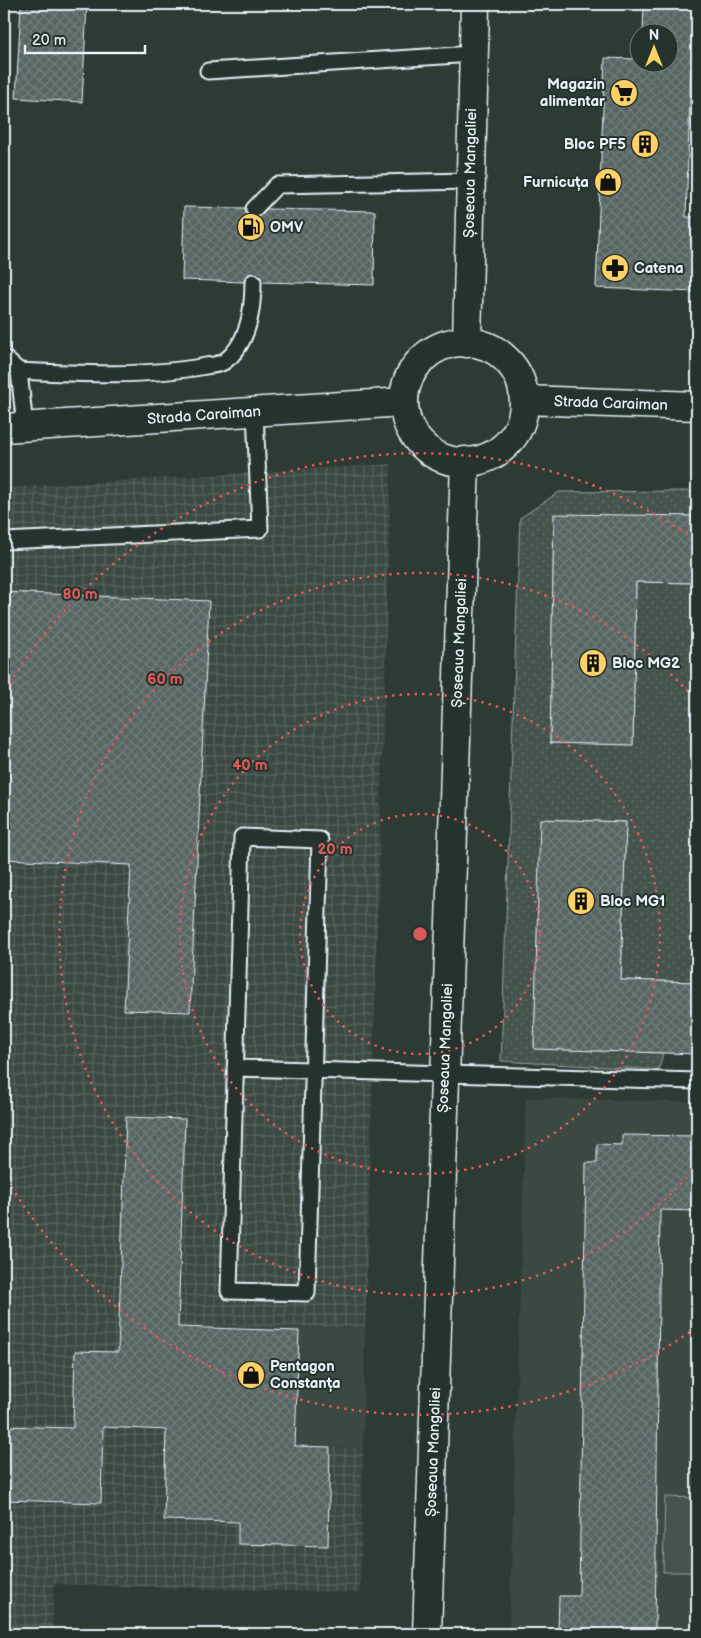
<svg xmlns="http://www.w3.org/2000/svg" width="701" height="1638" viewBox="0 0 701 1638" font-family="'Balsamiq Sans',sans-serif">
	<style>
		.built { fill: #3b4843 }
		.industrial { fill: url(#industrial-grid) }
		.grass { fill: url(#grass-dots); stroke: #96a2a3 }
		.pitch { fill: #45524e; stroke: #96a2a3 }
		.building { fill: url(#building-cross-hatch); stroke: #e8f1f8 }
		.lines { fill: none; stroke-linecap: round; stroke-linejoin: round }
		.lane-casing { stroke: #e8f1f8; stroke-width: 19 }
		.secondary-casing { stroke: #e8f1f8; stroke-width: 31 }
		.lane { stroke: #26332d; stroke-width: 15 }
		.secondary { stroke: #26332d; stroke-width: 28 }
		.ring { fill: none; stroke: #da5a5c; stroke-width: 2.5; stroke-dasharray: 2.5 5 }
		.labels { text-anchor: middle; stroke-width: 4; stroke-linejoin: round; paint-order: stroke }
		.poi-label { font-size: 15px; font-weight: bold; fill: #e8f1f8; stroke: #26332d; text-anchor: start }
		.street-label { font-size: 15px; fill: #e8f1f8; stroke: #26332d }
		.centre { fill: #da5a5c; stroke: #26332d; stroke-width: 2.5 }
		.ring-label { font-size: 15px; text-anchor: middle; font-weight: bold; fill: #da5a5c; stroke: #26332d; stroke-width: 4; stroke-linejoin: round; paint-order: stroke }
	</style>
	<defs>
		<pattern id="industrial-grid" width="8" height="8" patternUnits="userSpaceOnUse" patternTransform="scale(1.25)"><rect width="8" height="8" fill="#3b4843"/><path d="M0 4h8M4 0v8" fill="none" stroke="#57635f"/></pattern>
		<pattern id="grass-dots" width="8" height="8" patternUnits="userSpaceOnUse" patternTransform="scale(1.25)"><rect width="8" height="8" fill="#45524e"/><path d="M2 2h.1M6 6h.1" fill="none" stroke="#606b68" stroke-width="1.8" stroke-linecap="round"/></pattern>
		<pattern id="building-cross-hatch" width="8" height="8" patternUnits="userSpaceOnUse" patternTransform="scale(1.25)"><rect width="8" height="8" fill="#596563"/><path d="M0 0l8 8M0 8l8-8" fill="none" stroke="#717c7a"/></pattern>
	</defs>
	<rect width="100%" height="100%" fill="#2e3b35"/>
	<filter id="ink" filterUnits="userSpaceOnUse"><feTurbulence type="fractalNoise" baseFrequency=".02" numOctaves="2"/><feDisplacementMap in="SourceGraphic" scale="10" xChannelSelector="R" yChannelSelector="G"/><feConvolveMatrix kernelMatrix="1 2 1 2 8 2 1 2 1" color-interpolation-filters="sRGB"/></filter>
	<g filter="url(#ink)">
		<path class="built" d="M526 1098 697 1102V1634H509Z
			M202 1325 365 1328 363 1448 174 1443 201 1366Z"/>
		<path class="industrial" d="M391 464 365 1328 202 1325 201 1366 174 1443 363 1448 360 1593 54 1584 52 1634H4V488Z"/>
		<path class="grass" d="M697 491V516L554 515 550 743 633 745 636 582 697 583V982L621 980 626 822 541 819 534 1049 663 1053 659 1070 501 1061 520 518 559 492Z"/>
		<path class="pitch" d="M665 1497 697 1498V1572H663Z"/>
		<path class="building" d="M21 4H87L82 102 16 98Z
			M644 4H697V71L691 70 686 217H697V292L596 288 605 58 638 59V62H668V32H643Z
			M184 207 245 208 247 215 252 218 260 216 267 209 375 211 374 285 262 282 258 274 253 273 245 277 244 282 182 280Z
			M554 514 697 516V583L636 582 633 745 550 743Z
			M4 592 209 601 190 1012 124 1010 131 865 4 859Z
			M540 819 626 822 621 980 697 982V1054L534 1049Z
			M126 1117 185 1119 178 1327 299 1331 295 1446 330 1447 328 1546 238 1544V1522L164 1520 166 1430 103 1427 101 1503 4 1500V1426L73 1428 75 1351 118 1352Z
			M622 1135 697 1136V1211L660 1210 655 1634H558L559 1596H579L586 1163H597V1144L622 1145Z"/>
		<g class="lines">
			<g class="lane-casing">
				<path id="lane" d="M208 71 473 54
					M254 209 277 185 470 181
					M4 358 19 371 25 427
					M19 371C81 374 146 377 206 366 212 365 220 365 225 361 248 344 253 309 253 282
					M4 541 260 529 255 411
					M242 837 320 840 307 1293 229 1291Z
					M235 1068 697 1081"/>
			</g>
			<g class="secondary-casing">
				<path id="secondary" d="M404 402a60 60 0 1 1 120 0a60 60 0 1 1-120 0Z
					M467 343 475 4
					M524 400 697 406
					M4 428 404 402
					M427 1634 465 461"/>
			</g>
			<use href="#lane" class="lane"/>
			<use href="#secondary" class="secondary"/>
		</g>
	</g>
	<g class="ring">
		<circle cx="420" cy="934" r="120"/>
		<circle cx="420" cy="934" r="240"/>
		<path d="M697 1166A361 361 0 1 1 697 702"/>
		<path d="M696 1328A481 481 0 0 1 6 1178M6 690A481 481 0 0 1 696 540"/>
	</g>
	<defs>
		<g id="supermarket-disc" transform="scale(1.4375)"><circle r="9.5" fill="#ffd166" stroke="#26332d"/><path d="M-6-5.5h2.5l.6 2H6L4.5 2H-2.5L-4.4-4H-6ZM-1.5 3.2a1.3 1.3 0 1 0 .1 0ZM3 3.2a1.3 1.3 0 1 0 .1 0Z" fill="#111"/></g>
		<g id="building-disc" transform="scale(1.4375)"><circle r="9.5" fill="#ffd166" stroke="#26332d"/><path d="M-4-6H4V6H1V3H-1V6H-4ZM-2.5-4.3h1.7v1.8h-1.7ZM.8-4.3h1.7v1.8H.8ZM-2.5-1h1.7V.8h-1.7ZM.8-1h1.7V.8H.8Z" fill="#111"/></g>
		<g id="shop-disc" transform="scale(1.4375)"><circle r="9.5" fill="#ffd166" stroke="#26332d"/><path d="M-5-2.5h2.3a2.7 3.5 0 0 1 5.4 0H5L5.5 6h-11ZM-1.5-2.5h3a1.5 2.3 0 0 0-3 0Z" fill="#111"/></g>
		<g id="fuel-disc" transform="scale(1.4375)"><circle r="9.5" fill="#ffd166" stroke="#26332d"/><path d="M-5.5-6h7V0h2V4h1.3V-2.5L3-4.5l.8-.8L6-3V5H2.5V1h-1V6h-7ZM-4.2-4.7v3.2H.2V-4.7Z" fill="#111"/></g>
		<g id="pharmacy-disc" transform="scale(1.4375)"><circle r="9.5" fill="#ffd166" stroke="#26332d"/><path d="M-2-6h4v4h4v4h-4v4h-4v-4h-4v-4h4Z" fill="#111"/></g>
	</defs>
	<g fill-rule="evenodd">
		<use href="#supermarket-disc" x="624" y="93"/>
		<use href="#building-disc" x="645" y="144"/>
		<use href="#shop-disc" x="608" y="182"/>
		<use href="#fuel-disc" x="251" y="227"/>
		<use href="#pharmacy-disc" x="615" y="268"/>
		<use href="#building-disc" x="593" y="663"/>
		<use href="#building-disc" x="581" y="901"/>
		<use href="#shop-disc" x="251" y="1375"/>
	</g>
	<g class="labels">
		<g class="poi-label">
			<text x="605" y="89" text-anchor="end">Magazin<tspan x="605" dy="17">alimentar</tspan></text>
			<text x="626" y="149" text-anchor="end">Bloc PF5</text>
			<text x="589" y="187" text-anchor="end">Furnicuța</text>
			<text x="270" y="232">OMV</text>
			<text x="634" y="273">Catena</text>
			<text x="612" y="668">Bloc MG2</text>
			<text x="600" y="906">Bloc MG1</text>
			<text x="270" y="1371">Pentagon<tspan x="270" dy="17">Constanța</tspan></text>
		</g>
		<g class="street-label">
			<text transform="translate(470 173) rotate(-89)" y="5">Șoseaua Mangaliei</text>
			<text transform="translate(611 403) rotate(2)" y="5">Strada Caraiman</text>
			<text transform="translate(204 415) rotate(-4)" y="5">Strada Caraiman</text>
			<text transform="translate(459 643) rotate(-88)" y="5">Șoseaua Mangaliei</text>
			<text transform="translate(445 1048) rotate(-88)" y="5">Șoseaua Mangaliei</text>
			<text transform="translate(433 1452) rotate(-88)" y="5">Șoseaua Mangaliei</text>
		</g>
	</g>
	<circle cx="420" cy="934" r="8" class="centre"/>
	<g class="ring-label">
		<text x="80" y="599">80 m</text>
		<text x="165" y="684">60 m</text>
		<text x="250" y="770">40 m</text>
		<text x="335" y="854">20 m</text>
	</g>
	<rect width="701" height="1638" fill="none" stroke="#26332d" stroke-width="20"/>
	<rect x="10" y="10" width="681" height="1618" fill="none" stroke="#e8f1f8" stroke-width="2" filter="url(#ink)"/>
	<g transform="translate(654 48)"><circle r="24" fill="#26332d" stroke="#747f7e"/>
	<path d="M0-4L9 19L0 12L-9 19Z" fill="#ffd166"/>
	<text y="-8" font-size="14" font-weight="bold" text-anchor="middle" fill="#e8f1f8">N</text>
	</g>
	<path d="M25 45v8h120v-8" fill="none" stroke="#e8f1f8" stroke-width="2.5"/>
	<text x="32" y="45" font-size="15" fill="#e8f1f8" stroke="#26332d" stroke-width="4" paint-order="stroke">20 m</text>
</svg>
